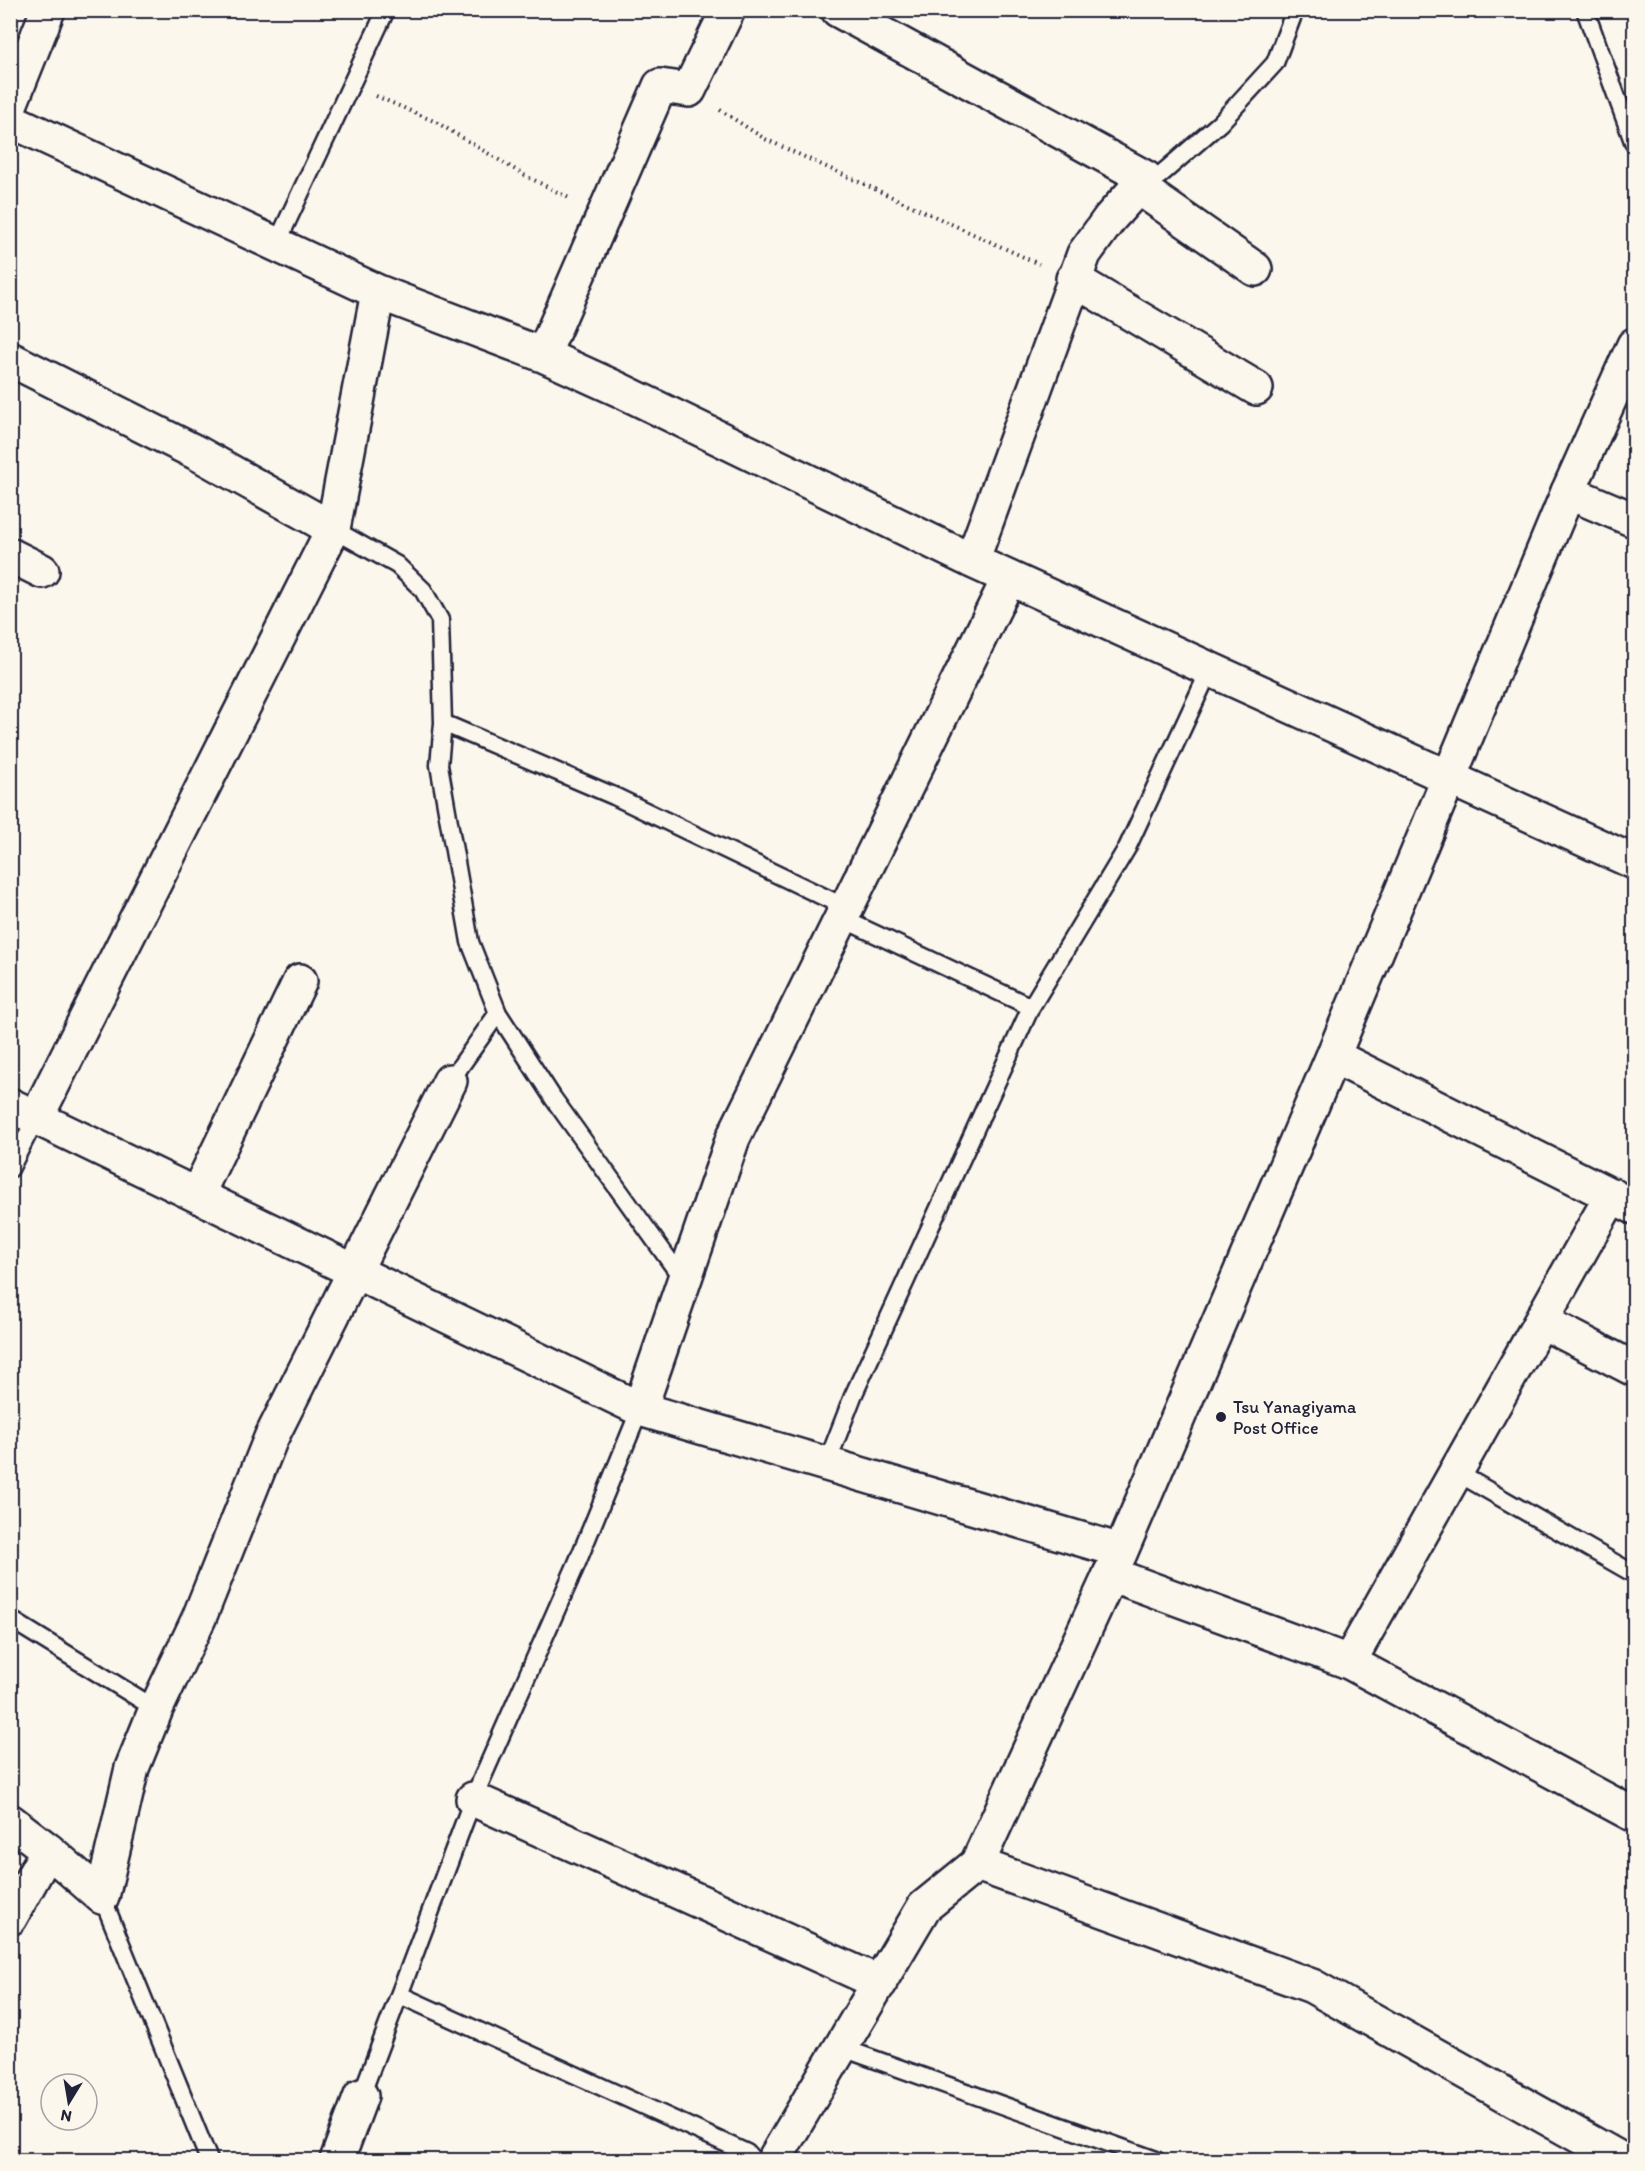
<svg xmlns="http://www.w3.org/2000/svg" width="1645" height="2171" viewBox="0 0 1645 2171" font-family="Itim,sans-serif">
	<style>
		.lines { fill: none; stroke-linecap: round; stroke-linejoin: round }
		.service-casing { stroke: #22223b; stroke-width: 21 }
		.minor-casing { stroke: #22223b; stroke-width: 38 }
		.tertiary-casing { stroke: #22223b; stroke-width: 38 }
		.path { stroke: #22223b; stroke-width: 4; stroke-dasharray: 1.5 4.5; stroke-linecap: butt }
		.service { stroke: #fbf7ec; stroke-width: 16 }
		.minor { stroke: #fbf7ec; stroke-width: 33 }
		.tertiary { stroke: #fbf7ec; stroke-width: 33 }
		.poi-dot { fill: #22223b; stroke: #fbf7ec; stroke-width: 2 }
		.labels { text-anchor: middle; stroke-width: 4.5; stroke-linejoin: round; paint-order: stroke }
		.poi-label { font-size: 18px; fill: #22223b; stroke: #fbf7ec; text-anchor: start }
	</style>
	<rect width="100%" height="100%" fill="#fbf7ec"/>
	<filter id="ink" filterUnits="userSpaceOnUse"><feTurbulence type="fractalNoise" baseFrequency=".0167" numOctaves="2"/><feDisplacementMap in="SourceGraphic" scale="12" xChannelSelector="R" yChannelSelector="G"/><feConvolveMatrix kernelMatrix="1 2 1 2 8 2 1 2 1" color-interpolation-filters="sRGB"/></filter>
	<g filter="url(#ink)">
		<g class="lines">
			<g class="service-casing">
				<path id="service" d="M1585 10 1634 144
					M1146 178 1159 176 1220 123 1275 63 1295 10
					M277 243 386 10
					M333 529 397 565 423 590 440 620 443 723 439 765 470 942 498 1013 553 1098 684 1281
					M443 723 614 796 847 908
					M841 918 1031 1007
					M450 1081 498 1013
					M10 1169 36 1118
					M827 1463 853 1396 1031 1007 1127 848 1210 669
					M1456 1472 1634 1574
					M10 1619 156 1709
					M102 1897 209 2160
					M400 1995 747 2153 753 2160
					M840 2047 1156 2160
					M361 2096 473 1799 577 1563 640 1409"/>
			</g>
			<g class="minor-casing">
				<path id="minor" d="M838 10 1146 178 1110 218 1084 254 972 561
					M10 105 48 10
					M10 120 378 292 543 355 620 390 972 561 1634 862
					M1138 187 1255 269
					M1073 279 1256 388
					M543 355 660 86 689 90 728 10
					M10 359 199 454 333 529
					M10 555 42 571
					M1333 1056 1634 1207
					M10 1105 640 1409 1121 1551
					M36 1118 333 529 378 292
					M197 1195 300 981
					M1541 1321 1634 1369
					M640 1409 733 1138 1009 578
					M1349 1662 1612 1195
					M473 1799 880 1983
					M10 1821 48 1850 102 1897 132 1768 156 1709 199 1618 271 1438 450 1081
					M977 1864 1312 1986 1622 2160
					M10 1918 48 1850
					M337 2160 361 2096
					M774 2160 924 1907 977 1864 1121 1551 1333 1056 1568 492 1634 345"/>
			</g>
			<g class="tertiary-casing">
				<path id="tertiary" d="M1568 492 1634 520
					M1110 1574 1349 1662 1634 1815"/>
			</g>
			<path class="path" d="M376 96 436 122 524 175 571 199
				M720 110 765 139 1039 264"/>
			<use href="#service" class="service"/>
			<use href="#minor" class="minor"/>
			<use href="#tertiary" class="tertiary"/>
		</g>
	</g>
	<circle class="poi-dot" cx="1221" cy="1417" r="6"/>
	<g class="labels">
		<g class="poi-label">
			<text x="1233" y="1413">Tsu Yanagiyama<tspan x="1233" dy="21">Post Office</tspan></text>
		</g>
	</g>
	<rect width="1645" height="2171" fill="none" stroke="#fbf7ec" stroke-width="36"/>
	<rect x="18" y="18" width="1609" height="2135" fill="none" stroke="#22223b" stroke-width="2" filter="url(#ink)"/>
	<g transform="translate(69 2102) rotate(191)"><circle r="28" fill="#fbf7ec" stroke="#a4a2a5" stroke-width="1.5"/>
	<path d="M0-4.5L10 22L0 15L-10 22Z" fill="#22223b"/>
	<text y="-9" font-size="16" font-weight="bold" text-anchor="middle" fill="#22223b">N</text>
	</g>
</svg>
